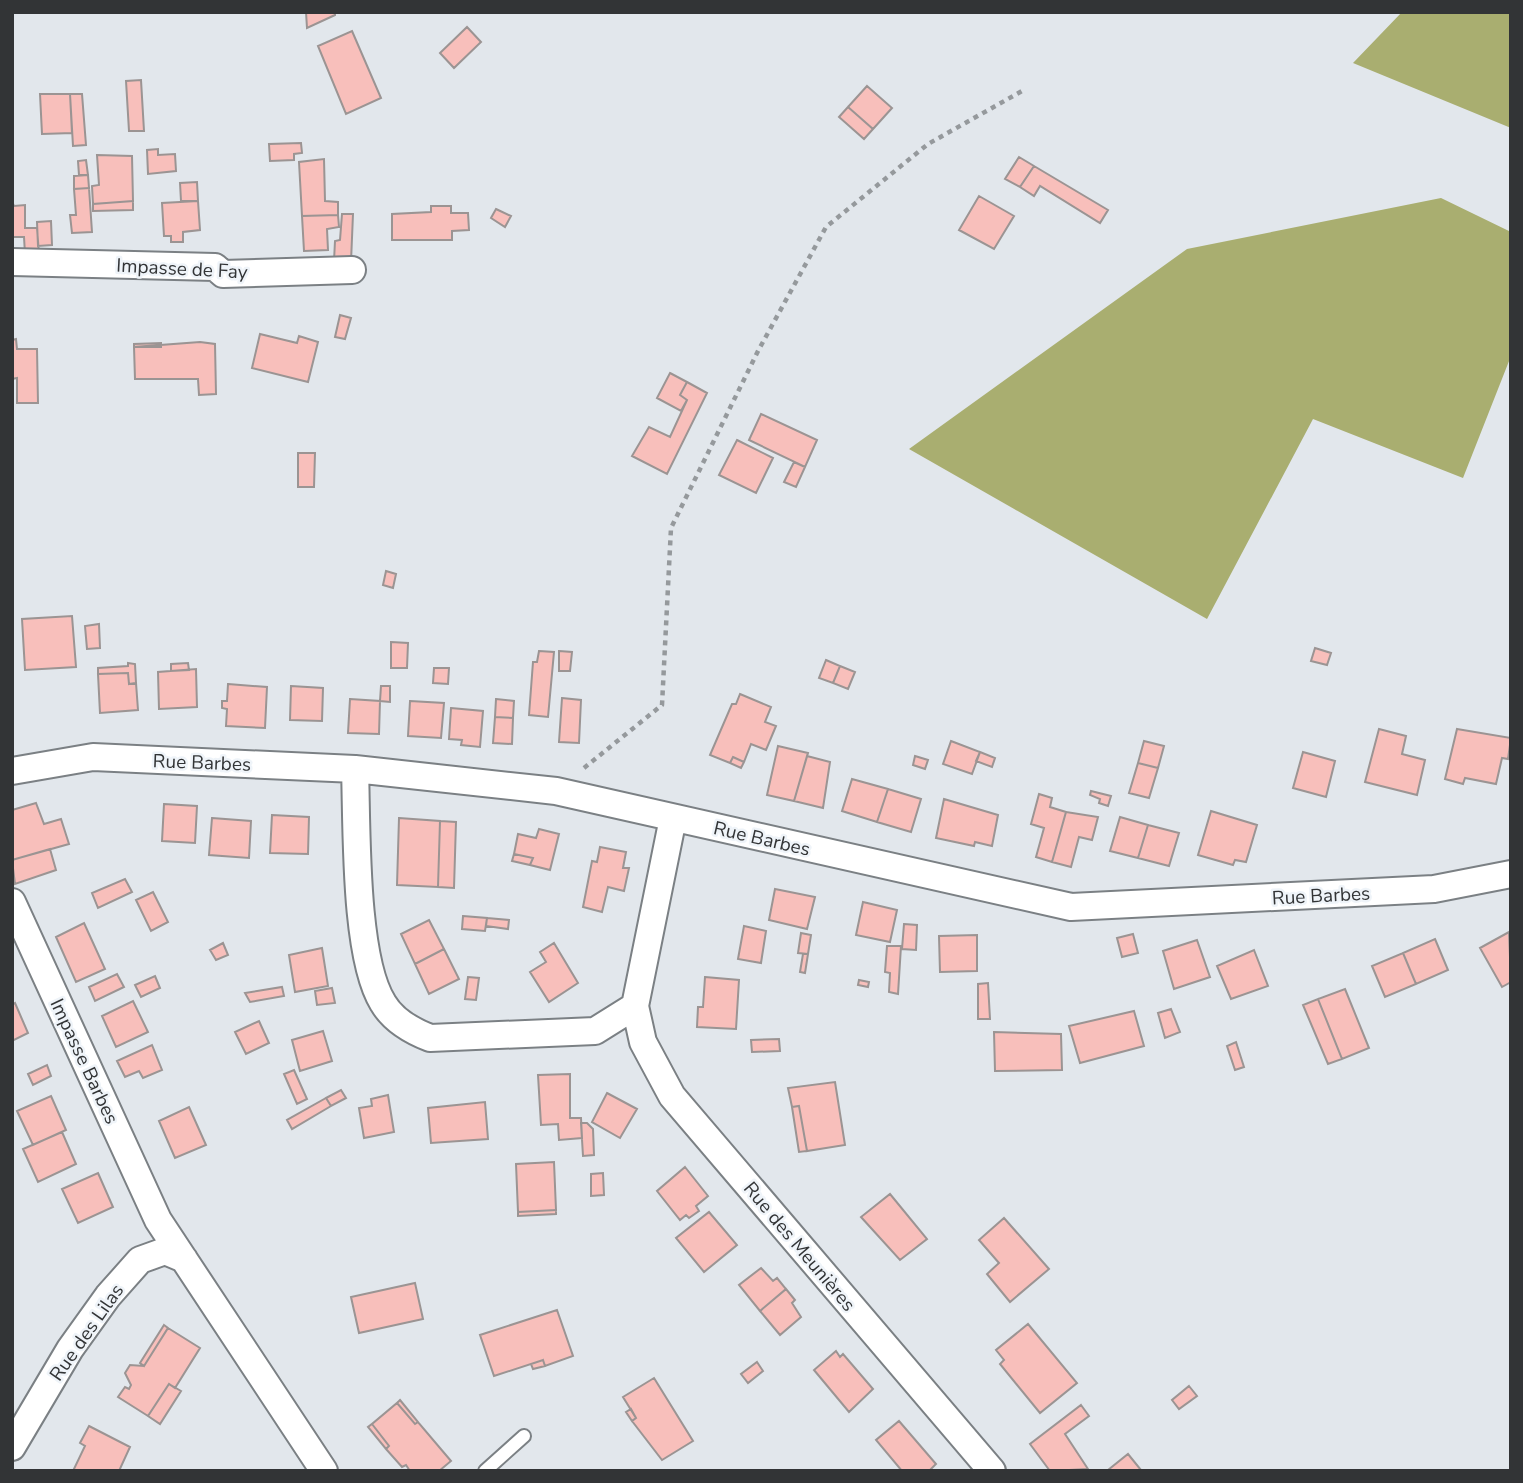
<svg xmlns="http://www.w3.org/2000/svg" width="1523" height="1483" viewBox="0 0 1523 1483" font-family="'Nunito Sans',sans-serif">
	<style>
		.forest { fill: #a9ae70 }
		.building { fill: #f8bfbb; stroke: #9b9493; stroke-width: 2 }
		.lines { fill: none; stroke-linecap: round; stroke-linejoin: round }
		.service-casing { stroke: #7b8084; stroke-width: 16 }
		.minor-casing { stroke: #7b8084; stroke-width: 30 }
		.path { stroke: #95999c; stroke-width: 4.5; stroke-dasharray: 5 5; stroke-linecap: butt }
		.service { stroke: #fff; stroke-width: 12 }
		.minor { stroke: #fff; stroke-width: 26 }
		.labels { text-anchor: middle; stroke-width: 5; stroke-linejoin: round; paint-order: stroke }
		.street-label { font-size: 19px; fill: #323436; stroke: #eff4f9 }
	</style>
	<rect width="100%" height="100%" fill="#e2e7ec"/>
	<path class="forest" d="M1402 12H1511V128L1353 63Z
		M1441 198 1511 232V356L1463 478 1313 419 1207 619 909 449 1187 249Z"/>
	<path class="building" d="M306 12H335V15L307 28Z
		M467 27 481 42 454 68 440 53Z
		M352 31 381 98 346 114 318 46Z
		M141 80 144 131H129L126 81Z
		M867 86 892 108 873 129 848 107Z
		M40 94H70L72 133 42 134Z
		M70 94H82L86 145 73 146Z
		M848 107 873 129 864 139 839 117Z
		M301 143 302 153 294 154V160L270 161 269 144Z
		M158 149V155L175 154 176 171 148 174 147 150Z
		M97 155 132 156 133 201 93 204 92 186 99 185Z
		M1019 157 1034 166 1020 187 1005 179Z
		M324 159 325 201 338 202V215L302 216 299 162Z
		M86 160 88 175H79L78 161Z
		M1034 166 1108 210 1100 223 1040 186 1034 196 1020 187Z
		M88 175 89 188 74 189V176Z
		M197 182 198 201H181L180 183Z
		M89 188 92 232 72 233 70 215H76L74 189Z
		M979 196 1014 216 994 249 959 230Z
		M12 201 14 206 25 205V228H37L39 254H25L24 237H12Z
		M133 201V210L93 211V204Z
		M198 201 200 230 183 232V242H171V236H164L162 203Z
		M431 206H451V213H468L469 230 452 231V240H392V214L431 212Z
		M496 209 511 216 505 227 491 218Z
		M342 214H353L351 262 334 261 335 241 340 240Z
		M338 215 339 227 327 229 328 250 304 251 302 216Z
		M51 221 52 245 38 246 37 222Z
		M340 315 351 318 345 339 335 337Z
		M260 334 297 343 299 336 318 342 308 382 252 368Z
		M16 339 17 349H37L38 403H17V378L12 379V340Z
		M200 342 215 344 216 394 199 395 198 379H135L134 347Z
		M161 343V347H134V344Z
		M670 373 687 382 680 395 687 400 681 411 657 398Z
		M687 382 707 393 667 474 632 456 649 427 670 437 687 400 680 395Z
		M761 414 817 440 805 467 749 440Z
		M737 440 773 458 756 493 719 475Z
		M298 453H315L314 487H298Z
		M794 462 805 467 796 487 784 482Z
		M386 571 396 574 393 588 383 585Z
		M72 616 76 667 25 670 22 619Z
		M99 624 100 648 87 649 85 626Z
		M391 642 408 643 407 668H391Z
		M1315 648 1331 653 1327 665 1311 661Z
		M539 651 554 652 548 717 529 715 533 662H537Z
		M559 651 572 652 570 671H559Z
		M826 660 840 666 833 683 819 678Z
		M128 663 135 664 136 683 129 684 128 673 98 674V668L128 666Z
		M188 663 189 670 171 671V664Z
		M840 666 855 672 848 689 833 683Z
		M434 668H449L448 684 433 683Z
		M196 669 197 707 159 709 158 672Z
		M128 673 129 684 136 683 138 710 100 713 98 674Z
		M228 684 267 687 265 728 226 726 227 709 222 708V701H227Z
		M291 686 323 688 322 721 290 720Z
		M381 686H390V702L380 701Z
		M740 694 771 707 765 722 776 726 766 750 751 744 744 762 733 757 730 763 710 755 732 704H736Z
		M562 698 581 700 579 743 559 742Z
		M350 699 380 701 379 734 348 733Z
		M496 699 514 701 513 718 495 717Z
		M410 701 444 703 441 738 408 736Z
		M451 708 483 711 480 747 461 745 462 740 449 739Z
		M495 717 513 718 512 744 493 743Z
		M1379 729 1406 736 1402 754 1425 760 1417 795 1365 782Z
		M1457 729 1511 738 1508 759 1502 758 1496 784 1465 778 1463 784 1445 779Z
		M951 741 980 752 972 774 943 764Z
		M1144 741 1164 746 1158 768 1138 763Z
		M778 746 808 753 794 801 767 795Z
		M980 752 995 758 992 767 976 761Z
		M1303 752 1335 761 1326 797 1293 788Z
		M807 756 830 762 823 808 794 801Z
		M915 756 928 760 925 769 913 765Z
		M733 757 744 762 741 768 730 763Z
		M1138 763 1158 768 1149 798 1129 793Z
		M852 779 888 789 877 822 842 811Z
		M888 789 921 799 911 832 877 822Z
		M1091 791 1111 796 1108 806 1099 803 1100 799 1090 795Z
		M1039 794 1052 798 1050 807 1066 812 1052 862 1036 857 1044 828 1031 824Z
		M944 799 998 815 992 846 975 842 974 846 936 838Z
		M36 803 44 824 61 819 69 844 12 860V810Z
		M164 804 197 806 195 843 162 841Z
		M1211 811 1257 825 1246 862 1235 860 1233 865 1198 855Z
		M1066 812 1098 817 1092 840 1079 837 1071 867 1052 862Z
		M272 815 309 817 308 854 270 853Z
		M1120 817 1148 825 1138 858 1110 851Z
		M212 818 251 821 249 858 209 855Z
		M399 818 440 821 438 887 397 885Z
		M440 821 456 822 454 888 438 887Z
		M1148 825 1179 833 1169 866 1138 858Z
		M539 829 559 834 550 870 530 865 533 858 514 854 518 834 536 838Z
		M600 847 626 852 623 868H629L624 891 608 887 602 912 583 907 592 861 597 862Z
		M50 849 56 870 15 884 12 860Z
		M514 854 533 858 530 865 512 861Z
		M125 879 132 892 98 908 92 893Z
		M775 889 815 897 807 929 769 920Z
		M153 892 168 922 151 931 136 900Z
		M863 902 897 910 890 942 856 935Z
		M463 916 487 918 485 931 462 929Z
		M487 918 509 920 508 929 486 926Z
		M429 920 444 949 415 964 401 934Z
		M84 923 105 969 76 982 56 937Z
		M904 924 917 925 916 950 902 949Z
		M744 926 766 931 761 963 738 959Z
		M1509 932 1511 982 1502 987 1480 948Z
		M801 933 811 935 808 954 798 953Z
		M1133 934 1138 953 1122 957 1117 938Z
		M977 935V971L940 972 939 936Z
		M1435 939 1448 970 1416 984 1403 953Z
		M1197 940 1210 977 1174 989 1163 951Z
		M223 943 228 955 216 960 210 950Z
		M554 943 578 983 549 1002 530 972 546 962 540 952Z
		M887 946H901L898 994 889 992 890 973 885 972Z
		M322 948 328 986 295 992 289 955Z
		M444 949 459 979 429 994 415 964Z
		M1254 950 1268 986 1231 999 1217 966Z
		M1403 953 1416 984 1385 997 1372 966Z
		M803 954H808L805 973 800 972Z
		M117 974 124 987 95 1001 89 987Z
		M155 976 160 988 141 997 135 985Z
		M468 977 479 978 476 1000 465 999Z
		M705 977 739 980 736 1029 697 1027 698 1007H703Z
		M859 980 869 982 868 987 858 985Z
		M988 983 990 1019H978V984Z
		M282 987 284 996 250 1002 245 993Z
		M332 988 335 1003 317 1005 315 991Z
		M1345 989 1369 1048 1342 1059 1318 999Z
		M1318 999 1342 1059 1328 1064 1303 1005Z
		M133 1001 148 1032 116 1047 102 1016Z
		M15 1003 28 1033 12 1041V1005Z
		M1171 1009 1180 1032 1165 1038 1158 1013Z
		M1134 1011 1144 1046 1080 1063 1069 1026Z
		M259 1021 269 1043 246 1054 235 1032Z
		M323 1031 332 1061 300 1071 292 1040Z
		M994 1032 1061 1034 1062 1070 995 1071Z
		M779 1039 780 1051 752 1052 751 1040Z
		M1236 1042 1244 1067 1235 1070 1227 1046Z
		M152 1045 162 1070 143 1078 139 1071 125 1077 117 1061Z
		M47 1065 51 1076 33 1085 28 1074Z
		M294 1070 307 1099 297 1104 284 1074Z
		M570 1074V1118H581L582 1138 559 1140 558 1124 541 1125 538 1075Z
		M835 1082 845 1145 807 1151 799 1106 792 1107 788 1088Z
		M341 1090 346 1098 331 1106 326 1098Z
		M607 1093 637 1109 620 1138 592 1122Z
		M388 1095 394 1132 364 1138 359 1108 372 1106 371 1099Z
		M51 1096 66 1130 33 1145 17 1111Z
		M326 1098 331 1106 292 1129 287 1120Z
		M485 1102 488 1139 431 1143 428 1108Z
		M799 1106 807 1151 799 1152 792 1107Z
		M189 1107 206 1145 175 1158 159 1121Z
		M581 1123H587L593 1129 594 1155 583 1156Z
		M62 1132 76 1164 38 1182 23 1149Z
		M554 1162 556 1210 518 1212 516 1164Z
		M685 1167 708 1196 696 1206 699 1211 689 1218 686 1215 680 1220 657 1191Z
		M98 1173 113 1207 78 1223 62 1189Z
		M603 1173 604 1195 591 1196V1174Z
		M890 1194 927 1239 900 1260 861 1217Z
		M556 1210V1214L518 1216V1212Z
		M709 1212 737 1245 704 1272 676 1238Z
		M1004 1218 1049 1269 1010 1302 987 1274 999 1263 979 1240Z
		M761 1268 773 1281 777 1278 786 1289 760 1311 739 1285Z
		M415 1283 423 1319 359 1333 351 1297Z
		M786 1289 795 1300 792 1303 801 1317 780 1335 760 1311Z
		M557 1310 573 1356 545 1366 543 1360 494 1376 480 1335Z
		M1028 1324 1077 1383 1040 1413 1000 1364 1004 1360 996 1350Z
		M164 1325 168 1328 144 1366 140 1363Z
		M168 1328 200 1348 175 1388 169 1384 148 1416 118 1397 125 1387 129 1389 131 1385 125 1373 130 1365 144 1366Z
		M836 1351 840 1357 843 1354 873 1389 849 1412 814 1370Z
		M543 1360 545 1366 533 1369 531 1364Z
		M757 1362 763 1371 748 1383 741 1374Z
		M654 1378 693 1441 662 1460 632 1421 636 1418 623 1397Z
		M169 1384 181 1391 160 1424 148 1416Z
		M1189 1386 1197 1396 1179 1409 1172 1400Z
		M400 1400 418 1422 415 1424 397 1403Z
		M397 1403 415 1424 418 1422 451 1461 439 1471H410L406 1465 402 1467 386 1449 389 1446 372 1424Z
		M1081 1405 1089 1416 1065 1434 1088 1469 1050 1471 1030 1444Z
		M631 1409 636 1418 632 1421 626 1412Z
		M899 1421 936 1464 929 1471H902L876 1440Z
		M372 1424 389 1446 386 1449 368 1427Z
		M89 1426 130 1447 119 1471H73L85 1446 80 1443Z
		M1128 1454 1141 1470H1108Z"/>
	<g class="lines">
		<g class="service-casing">
			<path id="service" d="M485 1471 524 1436"/>
		</g>
		<g class="minor-casing">
			<path id="minor" d="M12 262 215 267 223 274 352 270
				M355 769C357 826 354 957 383 1003 393 1020 412 1031 430 1038L595 1031 635 1006
				M12 771 93 757 355 769 556 791 1071 907 1434 889 1511 874
				M673 818 635 1006 643 1042 672 1096 992 1471
				M12 902 158 1220 324 1471
				M12 1447 70 1349 108 1296 140 1260 165 1251 184 1259"/>
		</g>
		<path class="path" d="M584 768 662 705 671 528 758 351 826 227 928 144 1022 91"/>
		<use href="#service" class="service"/>
		<use href="#minor" class="minor"/>
	</g>
	<g class="labels">
		<g class="street-label">
			<text transform="translate(182 268) rotate(3)" y="7">Impasse de Fay</text>
			<text transform="translate(202 762) rotate(2)" y="7">Rue Barbes</text>
			<text transform="translate(762 838) rotate(13)" y="7">Rue Barbes</text>
			<text transform="translate(1321 895) rotate(-3)" y="7">Rue Barbes</text>
			<text transform="translate(85 1061) rotate(65)" y="7">Impasse Barbes</text>
			<text transform="translate(800 1246) rotate(50)" y="7">Rue des Meunières</text>
			<text transform="translate(86 1332) rotate(-55)" y="7">Rue des Lilas</text>
		</g>
	</g>
	<rect width="1523" height="1483" fill="none" stroke="#323436" stroke-width="28"/>
</svg>
